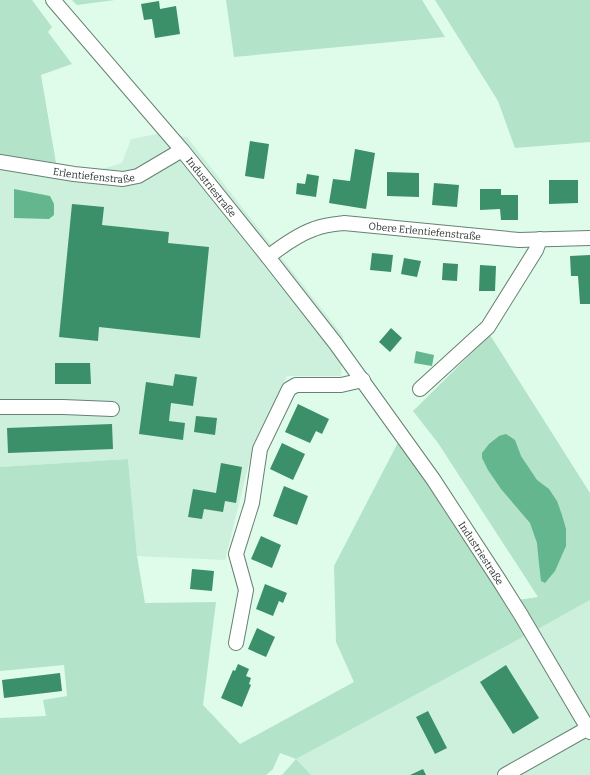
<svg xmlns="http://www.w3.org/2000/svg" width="590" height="775" viewBox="0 0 590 775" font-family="Bitter,serif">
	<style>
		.built { fill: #ccf0db }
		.green { fill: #b3e3c9 }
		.water { fill: #63b68e }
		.building { fill: #3b8f69 }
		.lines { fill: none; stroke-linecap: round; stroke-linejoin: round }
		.minor-casing { stroke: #678173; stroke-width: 16 }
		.minor { stroke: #fff; stroke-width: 14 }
		.labels { text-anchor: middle; stroke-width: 4; stroke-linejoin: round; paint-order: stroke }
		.street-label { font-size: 10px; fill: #2a352f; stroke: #fff }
	</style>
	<rect width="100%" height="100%" fill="#dffceb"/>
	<path class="built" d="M162 133 187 137 343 336 341 376H287L253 447 225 560 137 556 128 459 0 467V154L56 163 92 172 122 163 131 139Z
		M590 600V775H311L296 759 538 629Z"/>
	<path class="green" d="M0 0H32L52 27 48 32 72 64 41 75 56 163 0 154Z
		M72 0H115L77 5Z
		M226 0H422L445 37 234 57Z
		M435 0H590V142L515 148 498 101Z
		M490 335 590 493V600L538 629 296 759 311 775H282L296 759 280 753 273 769 266 775H0V718L46 716 43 700 67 696 64 665 0 671V467L128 459 137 556 145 603 216 602 203 705 240 744 354 682 336 642 334 566 405 429 518 600 538 597 438 443 413 411Z"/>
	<path class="water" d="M14 189 50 196 54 204V215L49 219 14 218Z
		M416 351 434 355 432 366 414 363Z
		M506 434 515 440 521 456 537 480 549 489 557 501 562 515 566 529V546L555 571 545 583 541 581 539 564 537 543 530 523 501 489 488 470 482 458V453L489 444 499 436Z"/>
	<path class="building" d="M159 1 160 9 176 6 180 34 155 38 152 19 144 20 141 4Z
		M250 141 269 144 264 179 245 176Z
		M355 149 375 153 366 209 329 203 333 179 350 181Z
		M387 172 419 173V197L387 196Z
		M307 174 319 176 316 197 296 194 297 183 305 184Z
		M549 180H578V203L549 204Z
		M434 183 459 185 457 207 432 205Z
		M480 189H501V195H518V220H501L500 209 480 210Z
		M72 204 104 207 102 225 169 232 168 243 209 247 200 338 99 327 98 341 59 337Z
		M372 253 393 255 391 272 370 270Z
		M590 255V304H580L578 276H571L570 256Z
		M404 258 421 261 417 277 401 274Z
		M443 263 458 264 457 281 442 280Z
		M480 265 496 266 495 291H479Z
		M391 328 402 338 390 352 379 342Z
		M55 363H90L91 384H55Z
		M175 374 197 377 193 406 171 403 169 421 185 423 183 440 139 434 146 382 173 386Z
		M298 404 329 419 322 434 316 431 310 443 285 432Z
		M196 416 217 418 215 435 194 432Z
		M112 424 113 449 8 453 7 428Z
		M282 443 305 454 293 480 270 469Z
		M221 463 242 467 236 503 225 501 223 512 204 509 202 519 188 517 193 489 216 493Z
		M284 486 308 496 297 525 273 516Z
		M261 536 281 545 272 568 251 559Z
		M192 569 214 571 212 591 190 589Z
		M265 584 287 593 283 603 279 601 273 616 256 609Z
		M257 628 275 637 266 657 248 649Z
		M238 664 249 669 246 676 251 678 249 684 251 685 242 707 221 698 233 670 235 671Z
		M506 665 539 718 513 734 480 682Z
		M60 673 62 691 4 698 2 680Z
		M428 711 447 748 435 754 416 717Z
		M423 769 426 775H410Z"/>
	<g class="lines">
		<g class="minor-casing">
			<g id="minor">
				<path id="s1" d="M53 0 182 150 268 257 336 344 433 479 499 580 521 615 590 732"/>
				<path id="s2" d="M0 162 74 174 123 179 138 176 182 150"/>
				<path id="s3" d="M268 257C282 246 297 235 314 229 323 225 334 224 344 223L519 240 590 238"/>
				<path d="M420 389 488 327 536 250 540 239"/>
				<path d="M0 407H63L112 409"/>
				<path d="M236 643 246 590 236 554 252 503 260 449 289 389 296 385H341L363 380"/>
				<path d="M505 775 590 727"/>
			</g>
		</g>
		<use href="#minor" class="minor"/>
	</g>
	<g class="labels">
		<g class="street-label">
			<text dy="4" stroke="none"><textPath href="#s2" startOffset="95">Erlentiefenstraße</textPath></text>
			<text dy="4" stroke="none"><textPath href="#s1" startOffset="245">Industriestraße</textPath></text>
			<text dy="4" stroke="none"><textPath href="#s3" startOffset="166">Obere Erlentiefenstraße</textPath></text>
			<text dy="4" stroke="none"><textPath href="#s1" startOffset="700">Industriestraße</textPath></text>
		</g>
	</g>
</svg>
